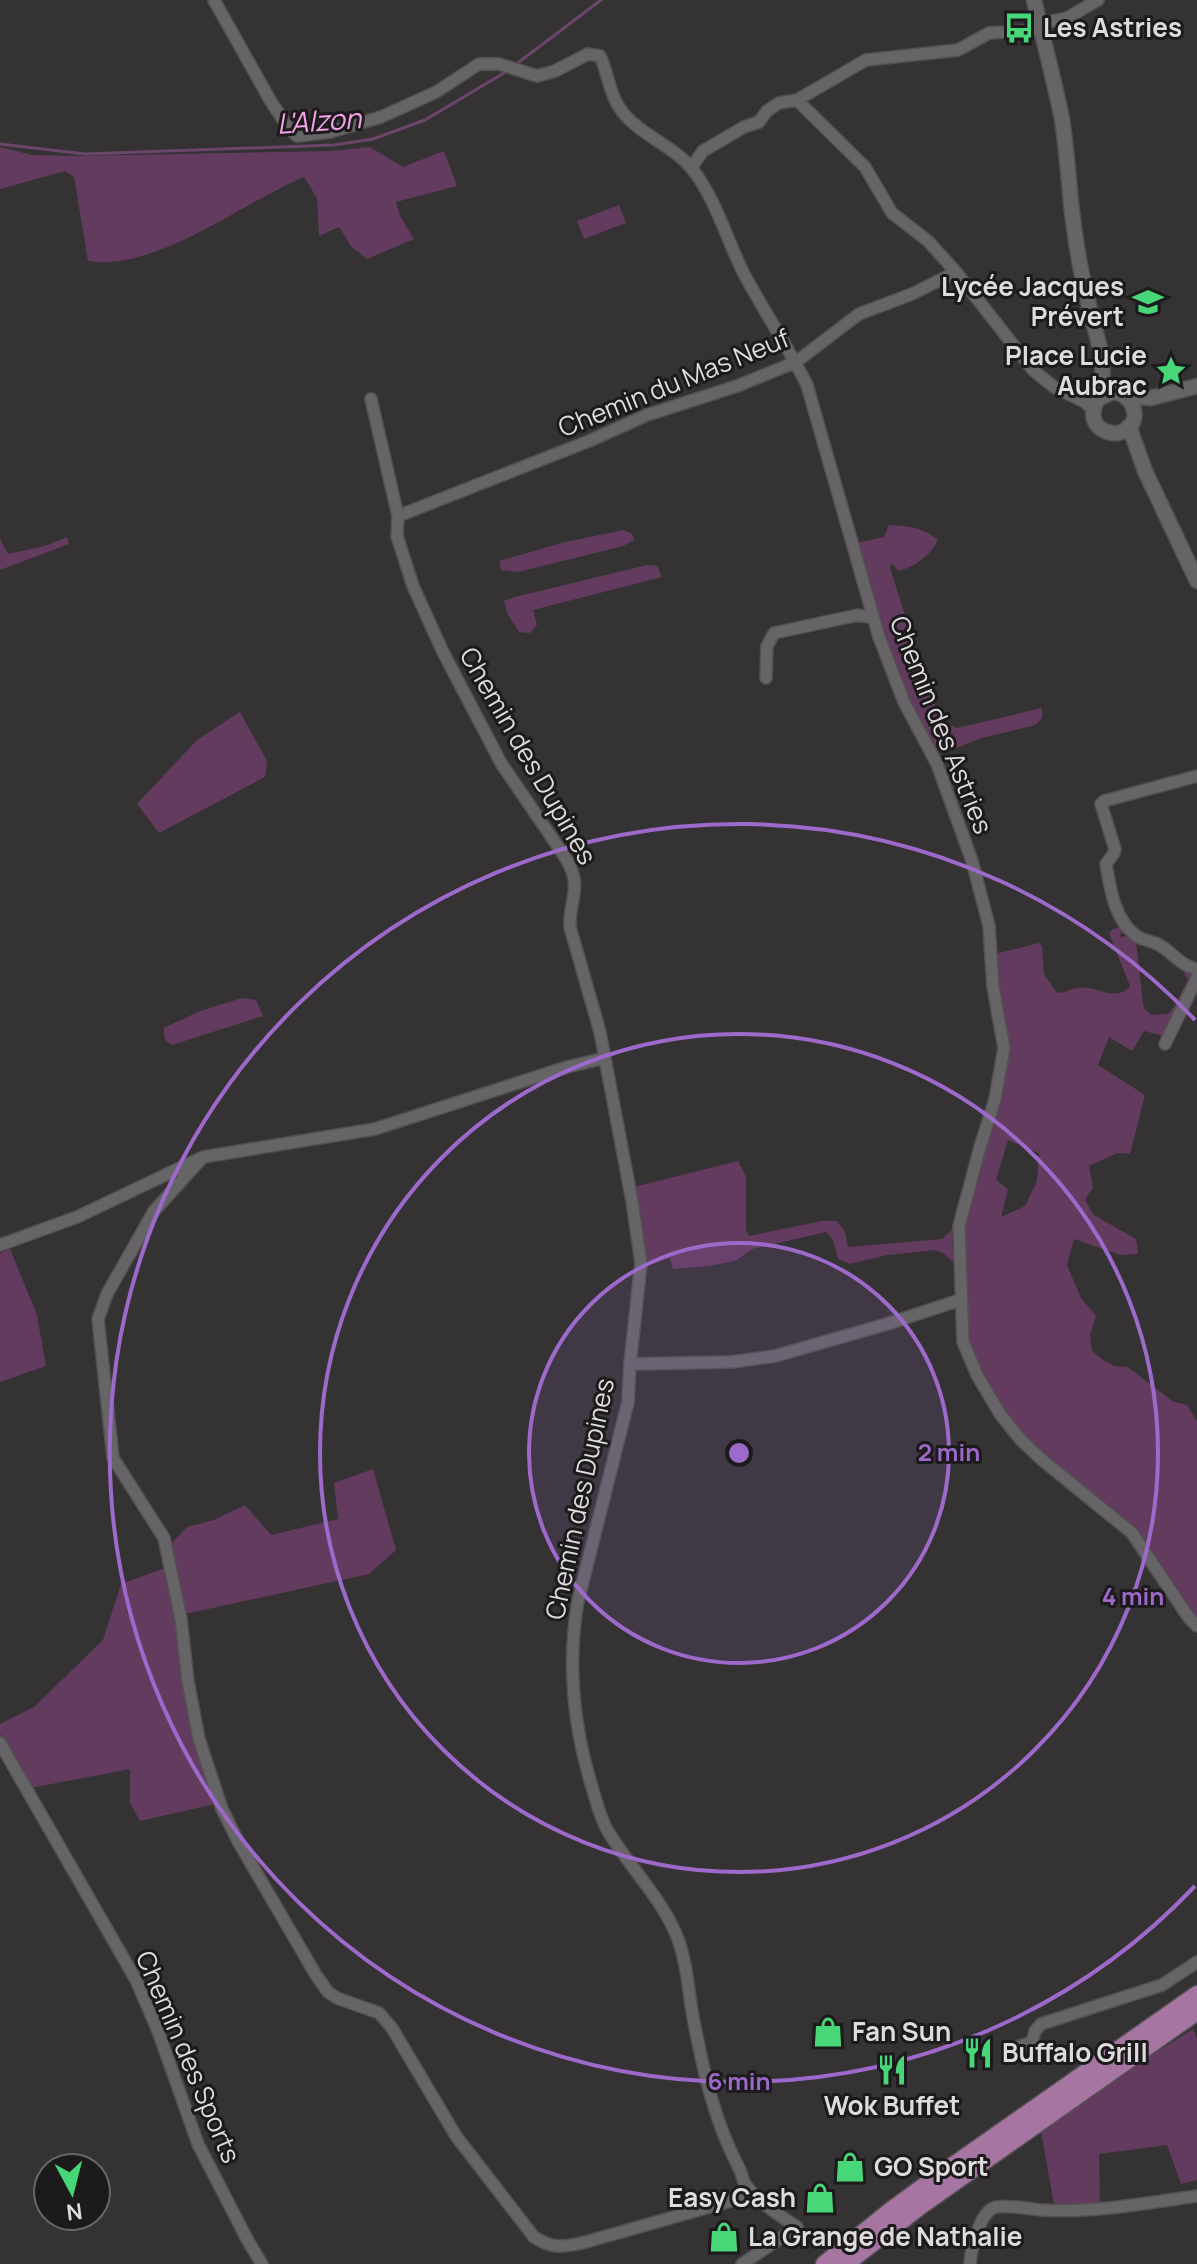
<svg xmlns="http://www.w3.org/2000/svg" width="1197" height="2264" viewBox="0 0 1197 2264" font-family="Manrope,sans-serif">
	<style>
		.green { fill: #633b5f; fill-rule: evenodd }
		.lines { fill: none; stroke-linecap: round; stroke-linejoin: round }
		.stream { stroke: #6c466a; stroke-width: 3 }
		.street-casing { stroke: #535052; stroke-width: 14 }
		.secondary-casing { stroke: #535052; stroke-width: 17 }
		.primary-casing { stroke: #535052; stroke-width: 19 }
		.street { stroke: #676467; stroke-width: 11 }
		.secondary { stroke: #676467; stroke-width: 14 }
		.primary { stroke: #a775a1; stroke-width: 16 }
		.ring { fill: none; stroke: #9d69ca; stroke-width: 4 }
		.labels { text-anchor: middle; stroke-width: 6; stroke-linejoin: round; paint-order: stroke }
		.poi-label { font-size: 26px; font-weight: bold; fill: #dddbdd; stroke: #1c1a1b; text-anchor: start }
		.street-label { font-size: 26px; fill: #dddbdd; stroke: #1c1a1b }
		.water-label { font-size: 28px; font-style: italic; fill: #f4a2ea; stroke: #1c1a1b }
		.centre { fill: #9d69ca; stroke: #1c1a1b; stroke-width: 4 }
		.ring-label { font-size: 24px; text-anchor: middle; font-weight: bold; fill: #9d69ca; stroke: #1c1a1b; stroke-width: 6; stroke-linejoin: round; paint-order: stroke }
	</style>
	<rect width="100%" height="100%" fill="#353234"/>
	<path class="green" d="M0 147 32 155 77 156 330 151 370 147 403 167 444 151 457 186 396 202 400 216 414 239 367 259 351 246 339 227 319 236 317 198 304 177C242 203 155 272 88 261L74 177 65 171 0 189Z
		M619 205 626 223 584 239 577 221Z
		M889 525C909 526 921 527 938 540 930 556 916 566 899 571L891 563 890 568 931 697 945 723 957 728 1042 708V718L1035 725 982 738 953 749 933 747 910 700 883 632 857 543 884 537Z
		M624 530 632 534 635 540 623 546 518 572 501 570 499 561 565 542Z
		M67 537 69 544 0 570V539L8 554 45 546Z
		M647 565 657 566 662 577 533 610 537 625 530 633 519 632 507 613 504 601 515 597Z
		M240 712 267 761 265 777 159 833 137 804 197 740Z
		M1122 926 1126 932 1120 934 1121 937 1127 936 1136 942 1143 1003 1144 1008 1151 1015 1168 1014 1174 1007 1188 980 1181 967 1197 972 1168 1037 1144 1031 1132 1051 1109 1037 1098 1065 1145 1095 1130 1154 1117 1153 1089 1166 1093 1187 1085 1200 1094 1215 1136 1239 1138 1254 1121 1255 1074 1239 1067 1265 1081 1298 1096 1316 1090 1335 1092 1351 1103 1360 1114 1366 1128 1367 1172 1401 1187 1405 1197 1421V1621L1132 1527 1034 1446 1004 1412 969 1348 964 1226 967 1211 1005 1077 1010 1052 1009 1040 997 989 995 954 1039 943 1042 946 1044 974 1057 993C1065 993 1070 989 1077 988 1097 984 1114 1004 1130 986L1109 933 1113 929ZM1008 1140 1039 1153 1037 1181 1025 1206 1001 1217 1008 1189 996 1180Z
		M242 998 256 1000 263 1016 172 1045C165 1042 163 1036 164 1028L200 1011Z
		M738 1161 746 1176V1230L749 1236 822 1221H837L845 1232 848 1247 942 1239 952 1230 953 1262 943 1253 936 1250 887 1255 850 1264 838 1259 833 1240 826 1232 752 1249 735 1261 709 1266 673 1269 670 1258 646 1266 641 1223 634 1187Z
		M10 1249 37 1315 46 1366 0 1382V1253Z
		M373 1469 396 1550 369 1574 185 1614 172 1543 187 1527 214 1520 245 1505 271 1535 338 1519 334 1483Z
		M168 1567 215 1804 140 1821 130 1803V1769L31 1788 0 1734V1724L34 1707 103 1640 121 1584Z
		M1193 2029 1197 2039V2180L1181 2184 1167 2145 1099 2154 1100 2205H1054L1041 2132 1133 2067Z"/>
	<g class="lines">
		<path class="stream" d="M515 65 601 0
			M0 144 85 154 334 145 373 139 425 120 509 70"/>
		<g class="street-casing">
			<path id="street" d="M214 0 270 100 287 126 297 136 330 132 381 117 436 92 479 64H499L537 76 555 71 588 54 600 56C608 72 609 93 619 107 637 135 673 144 693 170 716 200 727 240 744 274 764 311 788 347 807 385L879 637 904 702 937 764 972 861 989 926 993 987 1004 1048 995 1099 980 1147 959 1226 963 1342 977 1375 1000 1414 1021 1440 1041 1459 1132 1533 1189 1618 1197 1626
				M1039 24 1067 18 1098 0
				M797 100 865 167 892 213 928 241 956 272 1033 370 1054 387 1085 402 1093 410
				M691 168 703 151 744 127 759 122 767 111 779 103 797 100 866 60 958 50 989 33 1040 30
				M371 399 398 516 397 536 413 586 443 652 501 763 565 857C584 888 569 897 570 927L600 1032 632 1201 641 1263 630 1364 628 1402 578 1601C567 1663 574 1728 592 1787 597 1803 600 1819 609 1833 630 1867 660 1897 676 1934 687 1960 688 1990 693 2017 703 2069 714 2121 739 2168 742 2173 742 2179 745 2184 758 2202 779 2215 797 2227L742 2264
				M398 516 589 441 647 415 737 386 796 362 859 314 912 294 956 272
				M766 678 767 646 774 633 858 615 873 618
				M1197 776 1104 801 1101 804 1115 849 1114 853 1106 864C1110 889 1115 922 1138 937 1145 941 1154 941 1161 946 1174 954 1181 966 1197 969
				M1165 1044 1197 978
				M203 1157 154 1211 107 1294 98 1319 113 1458 164 1538 181 1619 188 1681 199 1739 222 1809 239 1843 316 1975 328 1992 337 1998 379 2013 392 2028 456 2136 534 2237C553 2249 561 2247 582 2243L745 2197 758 2198
				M0 1245 77 1217 203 1157 375 1129 567 1067 605 1058
				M630 1364 732 1362 775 1356 887 1324 960 1300
				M0 1743 136 1980 158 2031 198 2144 248 2241 262 2264
				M1011 2049 1032 2042 1035 2031 1041 2024 1162 1985 1197 1962
				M970 2264C971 2250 979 2215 993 2208 1003 2204 1031 2209 1042 2210 1094 2213 1146 2203 1197 2196"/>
		</g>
		<g class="secondary-casing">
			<path id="secondary" d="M1034 0C1043 39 1054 79 1062 119 1068 157 1069 196 1075 234 1080 273 1090 310 1100 348 1103 360 1103 372 1102 384 1100 399 1084 416 1101 429 1106 432 1112 434 1118 433 1143 428 1138 395 1113 392L1098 399
				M1126 396 1151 398 1197 386
				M1129 426 1145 471 1197 581"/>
		</g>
		<g class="primary-casing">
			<path id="primary" d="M824 2264 891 2210 932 2180 1197 1994
				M846 2264 921 2206 1197 2012"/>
		</g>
		<use href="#street" class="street"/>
		<use href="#secondary" class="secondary"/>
		<use href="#primary" class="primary"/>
	</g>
	<circle cx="739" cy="1453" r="210" fill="#9d69ca" fill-opacity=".12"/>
	<g class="ring">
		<circle cx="739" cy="1453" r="210"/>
		<circle cx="739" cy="1453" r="419"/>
		<path d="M1195 1886A629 629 0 1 1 1195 1020"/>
	</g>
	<defs>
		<g id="bus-bare" transform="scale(2.4)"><path d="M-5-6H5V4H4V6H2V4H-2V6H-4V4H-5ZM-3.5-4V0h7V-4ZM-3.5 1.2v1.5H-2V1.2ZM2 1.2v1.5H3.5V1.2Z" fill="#47d779" stroke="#1c1a1b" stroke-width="2.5" paint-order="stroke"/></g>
		<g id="school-bare" transform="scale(2.4)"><path d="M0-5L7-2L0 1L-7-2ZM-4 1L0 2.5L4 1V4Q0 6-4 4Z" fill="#47d779" stroke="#1c1a1b" stroke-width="2.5" paint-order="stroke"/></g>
		<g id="sight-bare" transform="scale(2.4)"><path d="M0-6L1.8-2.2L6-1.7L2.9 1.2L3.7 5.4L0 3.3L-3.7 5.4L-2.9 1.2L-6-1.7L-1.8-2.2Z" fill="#47d779" stroke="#1c1a1b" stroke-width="2.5" paint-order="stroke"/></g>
		<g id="shop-bare" transform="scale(2.4)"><path d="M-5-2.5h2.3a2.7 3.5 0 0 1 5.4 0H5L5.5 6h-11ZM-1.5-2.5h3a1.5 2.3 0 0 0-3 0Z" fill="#47d779" stroke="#1c1a1b" stroke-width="2.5" paint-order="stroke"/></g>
		<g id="restaurant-bare" transform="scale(2.4)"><path d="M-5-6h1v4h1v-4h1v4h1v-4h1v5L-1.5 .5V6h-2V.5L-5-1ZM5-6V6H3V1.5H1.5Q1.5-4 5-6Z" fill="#47d779" stroke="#1c1a1b" stroke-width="2.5" paint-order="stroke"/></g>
	</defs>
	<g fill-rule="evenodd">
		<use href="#bus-bare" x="1019" y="28"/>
		<use href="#school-bare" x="1148" y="302"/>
		<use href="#sight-bare" x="1171" y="371"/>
		<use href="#shop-bare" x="828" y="2032"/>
		<use href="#restaurant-bare" x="978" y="2053"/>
		<use href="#restaurant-bare" x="892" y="2070"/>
		<use href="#shop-bare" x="850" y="2167"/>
		<use href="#shop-bare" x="820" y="2198"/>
		<use href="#shop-bare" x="724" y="2237"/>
	</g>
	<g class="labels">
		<g class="poi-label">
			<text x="1043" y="37">Les Astries</text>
			<text x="1124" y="296" text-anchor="end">Lycée Jacques<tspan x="1124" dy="30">Prévert</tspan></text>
			<text x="1147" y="365" text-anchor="end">Place Lucie<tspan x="1147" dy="30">Aubrac</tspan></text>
			<text x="852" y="2041">Fan Sun</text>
			<text x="1002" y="2062">Buffalo Grill</text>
			<text x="892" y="2115" text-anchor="middle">Wok Buffet</text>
			<text x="874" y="2176">GO Sport</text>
			<text x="796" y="2207" text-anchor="end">Easy Cash</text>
			<text x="748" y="2246">La Grange de Nathalie</text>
		</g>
		<g class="street-label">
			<text transform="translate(674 383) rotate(-22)" y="9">Chemin du Mas Neuf</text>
			<text transform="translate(941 725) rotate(68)" y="9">Chemin des Astries</text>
			<text transform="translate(528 756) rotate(60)" y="9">Chemin des Dupines</text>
			<text transform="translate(580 1499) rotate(-78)" y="9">Chemin des Dupines</text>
			<text transform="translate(188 2057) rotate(67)" y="9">Chemin des Sports</text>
		</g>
		<g class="water-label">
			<text transform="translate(319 121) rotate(-4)" y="10">L'Alzon</text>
		</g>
	</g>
	<circle cx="739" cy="1453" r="12" class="centre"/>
	<g class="ring-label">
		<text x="949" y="1461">2 min</text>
		<text x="1133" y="1605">4 min</text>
		<text x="739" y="2090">6 min</text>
	</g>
	<g transform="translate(72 2192) rotate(173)"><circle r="38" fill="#1c1a1b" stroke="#696769" stroke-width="2"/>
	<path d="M0-6L14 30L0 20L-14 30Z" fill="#47d779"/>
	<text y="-12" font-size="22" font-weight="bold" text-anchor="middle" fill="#dddbdd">N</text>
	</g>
</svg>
